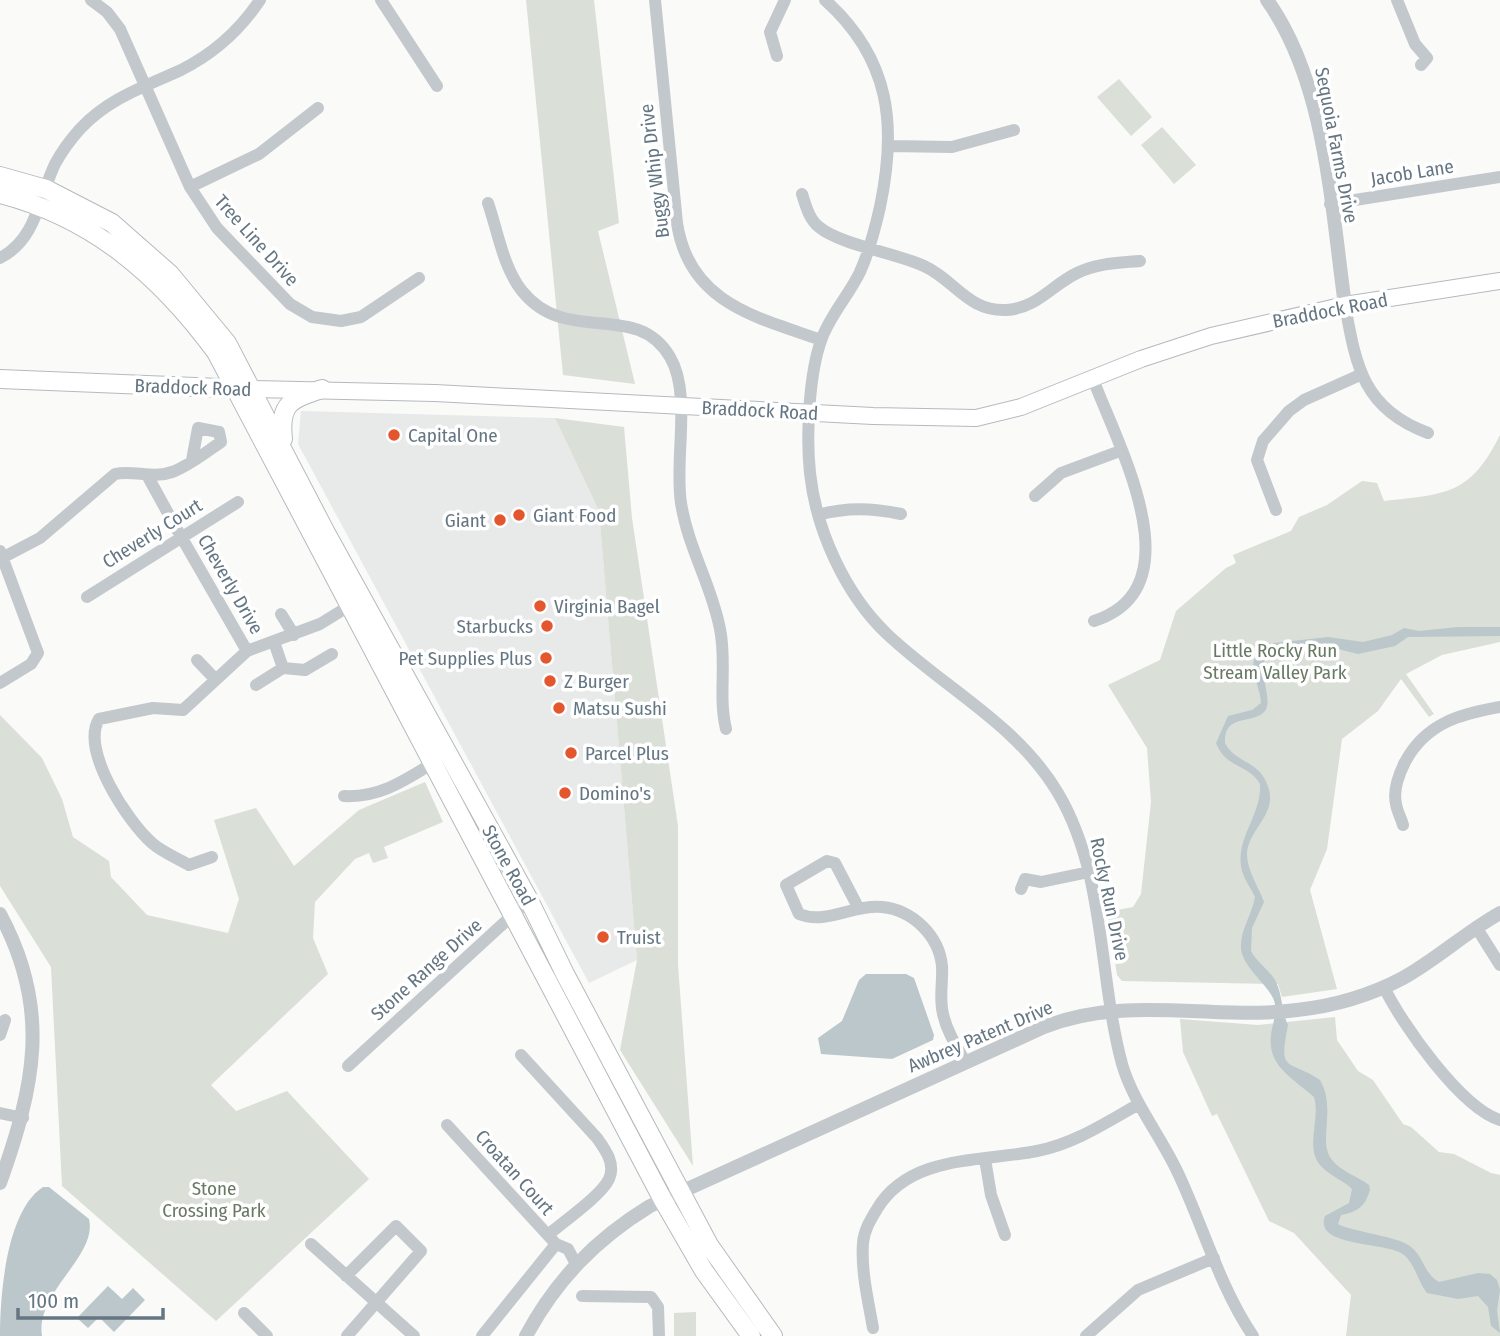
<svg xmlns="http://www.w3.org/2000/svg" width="1500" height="1336" viewBox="0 0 1500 1336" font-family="'Fira Sans Condensed',sans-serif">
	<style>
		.built { fill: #e8e9e9 }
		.green { fill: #dadfd7 }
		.water { fill: #bbc7cb }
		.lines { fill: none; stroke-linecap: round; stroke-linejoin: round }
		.secondary-casing { stroke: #b3babf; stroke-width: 18 }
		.primary-casing { stroke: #b5babe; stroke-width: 20 }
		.minor { stroke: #c3c8cc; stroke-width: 12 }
		.tertiary { stroke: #c3c8cc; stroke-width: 14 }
		.secondary { stroke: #fff; stroke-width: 16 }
		.primary { stroke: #fff; stroke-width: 18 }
		.poi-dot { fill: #e4572e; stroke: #fff; stroke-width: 2.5 }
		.labels { text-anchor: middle; stroke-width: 7; stroke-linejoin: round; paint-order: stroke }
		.street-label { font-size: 19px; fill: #657683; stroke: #fff }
		.poi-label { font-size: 19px; fill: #657683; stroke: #fff; text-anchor: start }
		.park-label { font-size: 19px; fill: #687a64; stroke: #fff }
	</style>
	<rect width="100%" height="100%" fill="#fafaf8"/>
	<path class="built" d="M301 411 555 418 599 511 637 960 589 983 298 444Z"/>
	<path class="green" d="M526 0H594L619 223 598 231 635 384 563 375Z
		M1119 79 1152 117 1131 136 1097 97Z
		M1162 127 1196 165 1174 184 1141 145Z
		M555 418 624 427 632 518 678 826V965L693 1166 620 1050 637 960 599 511Z
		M1500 435V642L1442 655 1406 674 1434 714 1429 717 1401 679 1378 711 1342 739 1327 849 1310 890 1337 989 1282 997 1278 984 1122 981 1117 975 1107 912 1133 907 1141 894 1151 802 1147 748 1108 685 1160 660 1176 611 1226 568 1236 563 1233 555 1291 531 1299 517 1327 505 1362 481 1377 483 1384 501C1447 494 1470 495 1500 435Z
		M0 715 42 758 62 799 73 837 109 861 111 877 147 915 228 933 239 899 214 820 256 808 294 866 359 810 425 782 443 822 384 847 388 858 373 863 369 853 355 859 315 902 313 938 328 974 211 1085 236 1111 287 1091 369 1179 216 1321 62 1186 51 967 0 886Z
		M1335 1017 1337 1040 1358 1071 1373 1080 1403 1124 1411 1127 1439 1152 1454 1154 1491 1173 1500 1175V1336H1346L1351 1295 1294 1233 1269 1221 1217 1114 1212 1116 1183 1052 1180 1019 1258 1025Z
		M696 1312V1336H674V1313Z"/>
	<path class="water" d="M1458 627H1500V636L1408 637 1395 646 1358 654 1338 649H1307L1279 653 1265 660C1259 677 1274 703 1264 712 1251 725 1224 713 1225 743 1235 763 1258 760 1267 784 1280 814 1247 829 1247 855 1247 870 1259 888 1264 902L1252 928 1251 951C1257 963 1270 970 1276 982 1283 996 1281 1011 1288 1025 1278 1075 1288 1058 1320 1080 1337 1110 1317 1141 1332 1160 1342 1172 1357 1176 1369 1185L1370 1190C1365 1207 1357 1212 1341 1215L1338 1224C1344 1229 1389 1236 1402 1242 1425 1251 1421 1272 1439 1282L1478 1273 1490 1274 1497 1280 1500 1290 1497 1310 1500 1333 1491 1326 1488 1307 1478 1296 1458 1299 1427 1293C1418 1282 1415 1264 1404 1255 1388 1241 1313 1248 1325 1216L1349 1203 1352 1189C1343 1180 1330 1176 1321 1166 1304 1148 1321 1119 1314 1097 1292 1077 1264 1065 1272 1029 1274 1019 1278 1008 1273 998 1265 982 1242 966 1241 948 1240 930 1252 915 1255 897 1251 888 1245 881 1242 871 1234 839 1262 816 1260 784 1249 764 1226 769 1216 743L1228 716 1252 710 1261 703C1260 682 1242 663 1265 644L1328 637 1363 642 1392 635 1404 628 1419 631Z
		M866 974H906L914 978 934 1035 933 1040 892 1059 821 1054 818 1038 842 1021 859 980Z
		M43 1187H49L89 1219C98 1256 35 1292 42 1336H0C0 1296 6 1211 43 1187Z
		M108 1286 122 1299 133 1288 145 1300 114 1332 99 1317 88 1328 77 1318Z"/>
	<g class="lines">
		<g class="secondary-casing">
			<path id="secondary" d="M254 389 435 393 873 416 976 418 1021 407 1141 359 1211 336 1345 305 1500 281"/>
		</g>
		<g class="primary-casing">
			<path id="primary" d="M0 176 46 189 112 223 170 274 227 343 325 531 529 900 565 974 709 1245 773 1336
				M0 194C94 218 160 276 216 352L663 1200 704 1271 751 1336
				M0 379 244 389
				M283 439C279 403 291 399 322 389"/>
		</g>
		<path class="minor" d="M91 0 107 12 120 29 190 187 217 228 290 304 312 317 341 321 361 317 419 278
			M381 0 437 86
			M655 0 677 223C689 303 756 317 821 340
			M825 0C891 59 897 126 880 207 875 229 869 252 860 272 849 295 831 314 822 338 809 372 806 436 810 473 816 530 845 594 887 634 944 688 1017 724 1058 793 1106 874 1098 975 1122 1064 1133 1102 1160 1135 1177 1171 1203 1225 1219 1286 1253 1336
			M1397 0 1415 44 1427 58 1421 65
			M777 56 770 32 785 0
			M890 146 952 147 1014 130
			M190 187 259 154 318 108
			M802 194C806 206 809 219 819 227 841 245 896 253 924 266 955 280 968 312 1007 310 1037 308 1052 285 1077 273 1097 263 1118 263 1140 261
			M488 203C498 232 503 267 522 291 567 347 636 299 670 357 692 394 674 460 681 503 688 548 712 586 720 629 727 663 718 696 726 729
			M1330 204 1500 177
			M0 258C37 239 39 197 55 164 62 151 71 139 80 129 109 98 144 87 181 70 213 54 240 30 260 0
			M1345 305C1356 366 1363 409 1428 433
			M1093 379C1118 446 1197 588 1094 621
			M147 475 169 515
			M1035 496 1061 473 1120 451
			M1276 510 1257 460 1263 441 1289 411 1304 400 1360 375
			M818 515C847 507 872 508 901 514
			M175 526 247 651
			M0 559 40 538 115 474C134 470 153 479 172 472 189 466 206 452 221 442L219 432 198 428 192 460
			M87 597 238 502
			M281 614 294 635
			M274 642 283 668 305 670 332 654
			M197 660 215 679
			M0 683 31 664 38 653 0 551
			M256 685 283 668
			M344 796C379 798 404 781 433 763
			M1403 825C1401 818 1397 811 1396 804 1393 791 1399 774 1405 762 1426 723 1460 714 1500 707
			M212 857 189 865C177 858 162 852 152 843 128 822 80 750 99 719L153 708 183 710 247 651 320 624 354 603
			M1021 889 1025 879 1041 882 1089 872
			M858 907 835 863 827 861 786 885 799 914C826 925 854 904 882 907 913 910 939 936 942 966 943 982 939 998 943 1014 947 1032 957 1047 966 1063
			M1476 927 1500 965
			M1384 987C1401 1023 1461 1108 1500 1120
			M0 1035 5 1020
			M521 1055 597 1138C605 1149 616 1164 609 1179 601 1196 563 1222 548 1235
			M348 1066 529 900
			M0 1113 23 1118
			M447 1125 556 1244 568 1249 576 1264
			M985 1159 991 1195 1005 1235
			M311 1244 414 1336
			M346 1276 396 1226 421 1251 347 1336
			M582 1296 651 1297 658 1307 659 1336
			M244 1313 267 1336
			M873 1328C868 1300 861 1271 863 1243 864 1230 871 1219 877 1209 910 1154 983 1162 1037 1151 1074 1144 1107 1122 1139 1104
			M482 1336 556 1244
			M1086 1336 1138 1290 1214 1258"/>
		<path class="tertiary" d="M1267 0C1326 82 1331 206 1345 305
			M0 914C52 1010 34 1087 0 1183
			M526 1336C556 1280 596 1239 650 1206L1044 1027C1128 994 1212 1021 1297 1010 1333 1006 1371 995 1403 978 1437 959 1466 932 1500 913"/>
		<use href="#secondary" class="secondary"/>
		<use href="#primary" class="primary"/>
	</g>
	<g class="poi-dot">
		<circle cx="394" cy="435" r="7"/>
		<circle cx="519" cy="515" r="7"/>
		<circle cx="500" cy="520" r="7"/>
		<circle cx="540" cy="606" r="7"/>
		<circle cx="547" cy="626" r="7"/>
		<circle cx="546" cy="658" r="7"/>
		<circle cx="550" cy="681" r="7"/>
		<circle cx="559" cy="708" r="7"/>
		<circle cx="571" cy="753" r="7"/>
		<circle cx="565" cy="793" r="7"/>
		<circle cx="603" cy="937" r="7"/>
	</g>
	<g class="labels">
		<g class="street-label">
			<text transform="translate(1337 145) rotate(79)" y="7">Sequoia Farms Drive</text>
			<text transform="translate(654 171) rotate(-97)" y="7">Buggy Whip Drive</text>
			<text transform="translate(1412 172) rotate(-9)" y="7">Jacob Lane</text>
			<text transform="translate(257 240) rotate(48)" y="7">Tree Line Drive</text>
			<text transform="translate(1330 310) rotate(-11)" y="7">Braddock Road</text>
			<text transform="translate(193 387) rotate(2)" y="7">Braddock Road</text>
			<text transform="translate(760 410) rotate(3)" y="7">Braddock Road</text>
			<text transform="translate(152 533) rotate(-32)" y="7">Cheverly Court</text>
			<text transform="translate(231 584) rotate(60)" y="7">Cheverly Drive</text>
			<text transform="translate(509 865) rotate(61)" y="7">Stone Road</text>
			<text transform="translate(1110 899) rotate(78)" y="7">Rocky Run Drive</text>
			<text transform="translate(426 969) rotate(-42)" y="7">Stone Range Drive</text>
			<text transform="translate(980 1036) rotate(-23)" y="7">Awbrey Patent Drive</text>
			<text transform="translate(515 1172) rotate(48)" y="7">Croatan Court</text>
		</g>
		<g class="poi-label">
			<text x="408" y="442">Capital One</text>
			<text x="533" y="522">Giant Food</text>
			<text x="486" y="527" text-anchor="end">Giant</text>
			<text x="554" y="613">Virginia Bagel</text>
			<text x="533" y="633" text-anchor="end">Starbucks</text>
			<text x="532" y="665" text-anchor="end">Pet Supplies Plus</text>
			<text x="564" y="688">Z Burger</text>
			<text x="573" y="715">Matsu Sushi</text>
			<text x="585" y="760">Parcel Plus</text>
			<text x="579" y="800">Domino's</text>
			<text x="617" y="944">Truist</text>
		</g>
		<g class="park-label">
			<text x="1275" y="657">Little Rocky Run<tspan x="1275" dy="22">Stream Valley Park</tspan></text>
			<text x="214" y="1195">Stone<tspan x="214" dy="22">Crossing Park</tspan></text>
		</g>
	</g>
	<path d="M18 1308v10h145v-10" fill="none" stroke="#657683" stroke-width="3.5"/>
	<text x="28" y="1308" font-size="21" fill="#657683" stroke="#ffffff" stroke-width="5" paint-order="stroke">100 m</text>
</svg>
